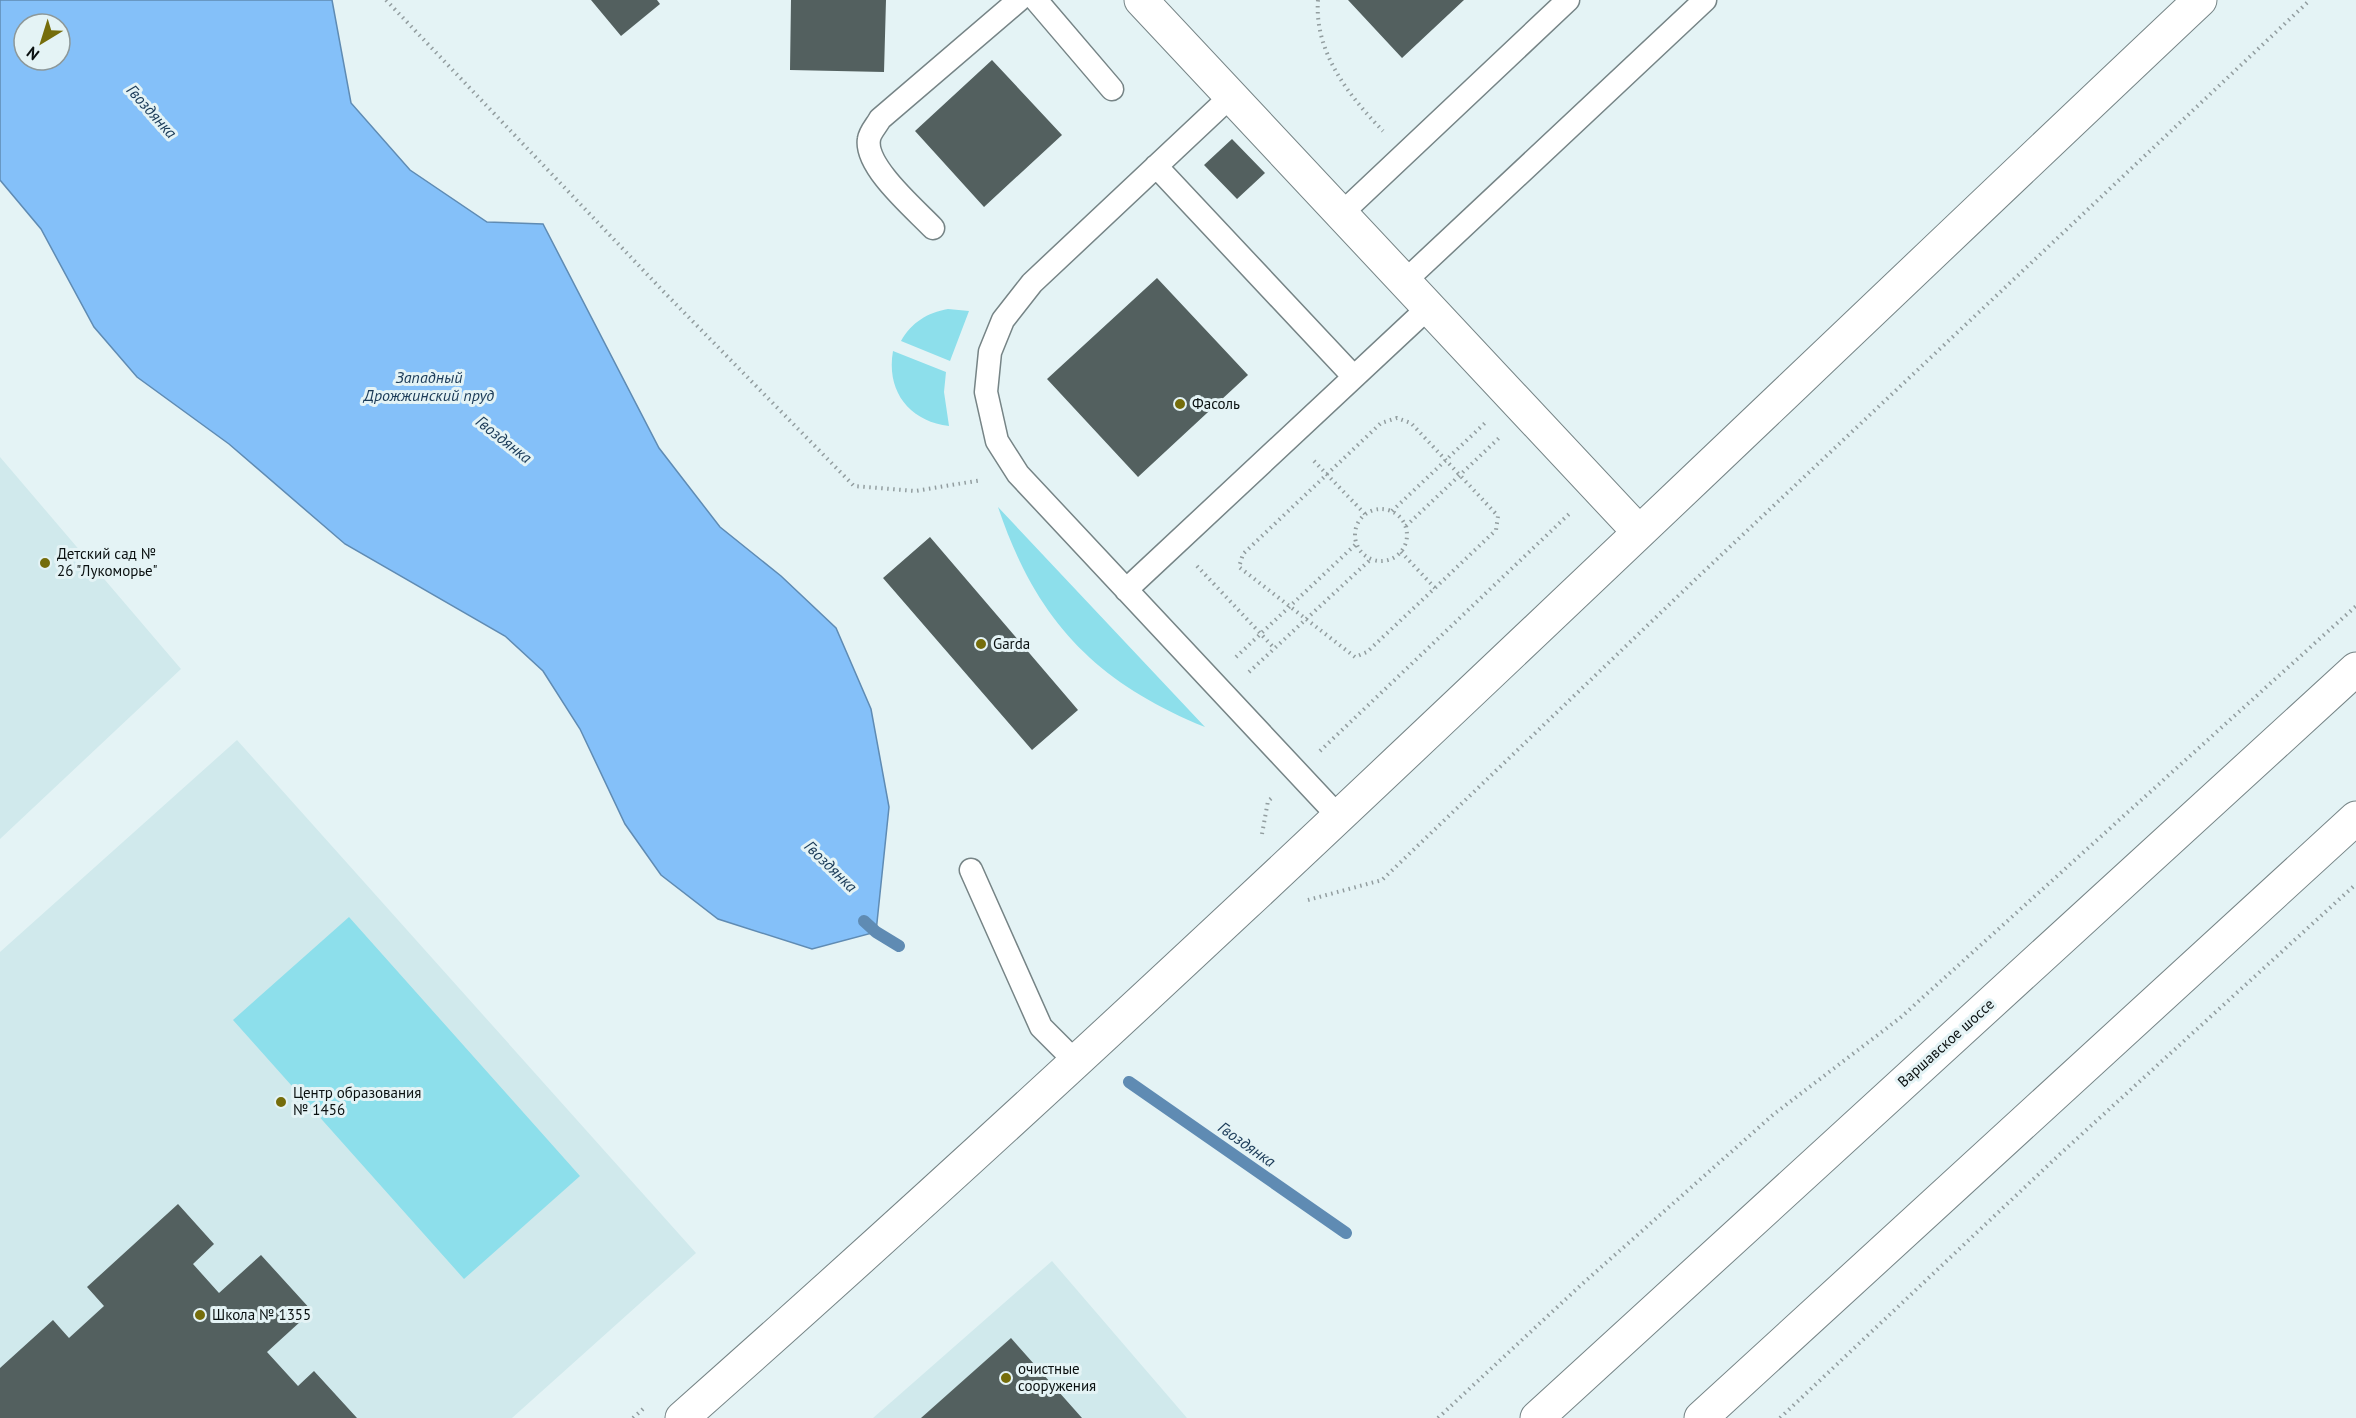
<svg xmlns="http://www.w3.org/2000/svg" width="2356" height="1418" viewBox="0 0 2356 1418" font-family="'PT Sans',sans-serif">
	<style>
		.built { fill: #d0e9ec }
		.green { fill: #8ddfeb }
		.water { fill: #84c0f9; stroke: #5f8bb3; stroke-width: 1.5; fill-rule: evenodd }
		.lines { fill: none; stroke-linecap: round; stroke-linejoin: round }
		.stream { stroke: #5f8bb3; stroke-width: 12 }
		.building { fill: #53605f }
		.lane-casing { stroke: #768486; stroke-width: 25 }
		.street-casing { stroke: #768486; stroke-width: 35 }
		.secondary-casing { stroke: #768486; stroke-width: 35 }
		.primary-casing { stroke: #768486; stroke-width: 35 }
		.path { stroke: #929d9f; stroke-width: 4; stroke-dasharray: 1.5 4.5; stroke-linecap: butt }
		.lane { stroke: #fff; stroke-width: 22 }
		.street { stroke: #fff; stroke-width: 33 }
		.secondary { stroke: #fff; stroke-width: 33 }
		.primary { stroke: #fff; stroke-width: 33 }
		.poi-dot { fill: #756d0b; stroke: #e4f3f5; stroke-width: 2 }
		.labels { text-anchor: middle; stroke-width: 6; stroke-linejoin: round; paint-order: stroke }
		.poi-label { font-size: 15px; fill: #0a1010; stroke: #e4f3f5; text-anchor: start }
		.street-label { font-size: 15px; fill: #0a1010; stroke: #e4f3f5 }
		.water-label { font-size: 16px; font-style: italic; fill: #1a3a57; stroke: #e4f3f5 }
	</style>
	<rect width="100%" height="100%" fill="#e4f3f5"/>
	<path class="built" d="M0 457 181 669 0 839Z
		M237 740 696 1253 512 1418H0V952Z
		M1052 1261 1187 1418H873Z"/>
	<path class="green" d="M948 309 969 311 950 361 901 341C912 322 927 313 948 309Z
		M893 351 946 372 944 392 949 426C909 421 886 391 893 351Z
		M998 507 1205 727C1095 682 1036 620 998 507Z
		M349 917 580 1176 464 1279 233 1020Z"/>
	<path class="water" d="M0 0H332L351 103 410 170 487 222 543 224 659 448 720 527 781 576 836 628 871 709 889 807 876 932 812 949 718 919 661 875 625 824 580 729 543 671 505 636 345 544 229 444 137 377 94 327 41 229 0 180ZM24 24H60V60H24Z"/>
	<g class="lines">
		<path class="stream" d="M864 921 876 932 899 946
			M1129 1082 1346 1233"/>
	</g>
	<path class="building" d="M591 0H657L660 4 621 36Z
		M791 0H886L884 72 790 70Z
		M1348 0H1464L1402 58Z
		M992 60 1062 135 984 207 915 131Z
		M1232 139 1265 173 1237 199 1204 165Z
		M1157 278 1248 375 1138 477 1047 379Z
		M930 537 1078 710 1032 750 883 578Z
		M178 1204 214 1244 193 1264 219 1293 261 1255 312 1311 267 1352 298 1386 314 1371 357 1418H0V1368L53 1320 69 1338 104 1306 87 1287Z
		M1011 1338 1082 1418H921Z"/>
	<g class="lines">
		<g class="lane-casing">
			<path id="lane" d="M1036 0 1112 89
				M1231 96 1032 283 1003 320 990 352 986 392 997 441 1018 474 1339 817
				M1156 166 1354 377
				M1341 214 1568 0
				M933 228C915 209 864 166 869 139 870 132 877 125 880 119L1019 0
				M1404 282 1705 0
				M1126 590 1429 307
				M971 870 1041 1027 1075 1061"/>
		</g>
		<g class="street-casing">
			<path id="street" d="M1141 0 1639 532"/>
		</g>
		<g class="secondary-casing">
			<path id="secondary" d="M682 1418C1201 959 1696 475 2200 0"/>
		</g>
		<g class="primary-casing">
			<path id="primary" d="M1537 1418 2356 669
				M1701 1418 2356 818"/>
		</g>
		<path class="path" d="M386 0 663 291 854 486 915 491 982 480
			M1318 0C1314 52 1349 96 1383 131
			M1314 461 1365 514
			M1355 535a26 26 0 1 1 52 0a26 26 0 1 1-52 0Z
			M1392 511 1485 423
			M1406 526 1499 438
			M1401 552 1435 588 1367 652 1355 657 1239 567 1243 554 1381 423 1397 418 1411 423 1498 516 1496 530 1435 588
			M1197 566 1275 649
			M1236 657 1356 544
			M1249 672 1371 559
			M1320 751 1569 514
			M1262 834 1268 801 1274 796
			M1308 900 1382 880 1699 576 2310 0
			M633 1418 644 1408
			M1438 1418 1581 1285 1774 1114 1900 1018 2356 606
			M1780 1418 2059 1155 2356 884"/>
		<use href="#lane" class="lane"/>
		<use href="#street" class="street"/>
		<use href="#secondary" class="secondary"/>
		<use href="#primary" class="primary"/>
	</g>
	<g class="poi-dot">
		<circle cx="1180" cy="404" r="6"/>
		<circle cx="45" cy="563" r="6"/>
		<circle cx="981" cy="644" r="6"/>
		<circle cx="281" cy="1102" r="6"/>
		<circle cx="200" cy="1315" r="6"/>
		<circle cx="1006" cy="1378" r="6"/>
	</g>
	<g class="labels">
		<g class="poi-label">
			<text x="1192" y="409">Фасоль</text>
			<text x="57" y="559">Детский сад №<tspan x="57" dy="17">26 "Лукоморье"</tspan></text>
			<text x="993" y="649">Garda</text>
			<text x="293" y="1098">Центр образования<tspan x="293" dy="17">№ 1456</tspan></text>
			<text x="212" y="1320">Школа № 1355</text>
			<text x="1018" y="1374">очистные<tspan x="1018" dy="17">сооружения</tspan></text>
		</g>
		<g class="street-label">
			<text transform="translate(1946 1043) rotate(-42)" y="5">Варшавское шоссе</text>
		</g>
		<g class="water-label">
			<text transform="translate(152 111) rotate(48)" y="6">Гвоздянка</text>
			<text x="429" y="383">Западный<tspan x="429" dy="18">Дрожжинский пруд</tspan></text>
			<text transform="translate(504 439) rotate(38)" y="6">Гвоздянка</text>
			<text transform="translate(831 866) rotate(44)" y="6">Гвоздянка</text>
			<text transform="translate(1247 1144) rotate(35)" y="6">Гвоздянка</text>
		</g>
	</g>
	<g transform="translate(42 42) rotate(218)"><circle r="28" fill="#e4f3f5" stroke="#8d9899" stroke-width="1.5"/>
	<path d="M0-4.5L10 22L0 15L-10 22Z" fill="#756d0b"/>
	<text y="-9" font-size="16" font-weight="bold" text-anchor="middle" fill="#0a1010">N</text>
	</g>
</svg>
